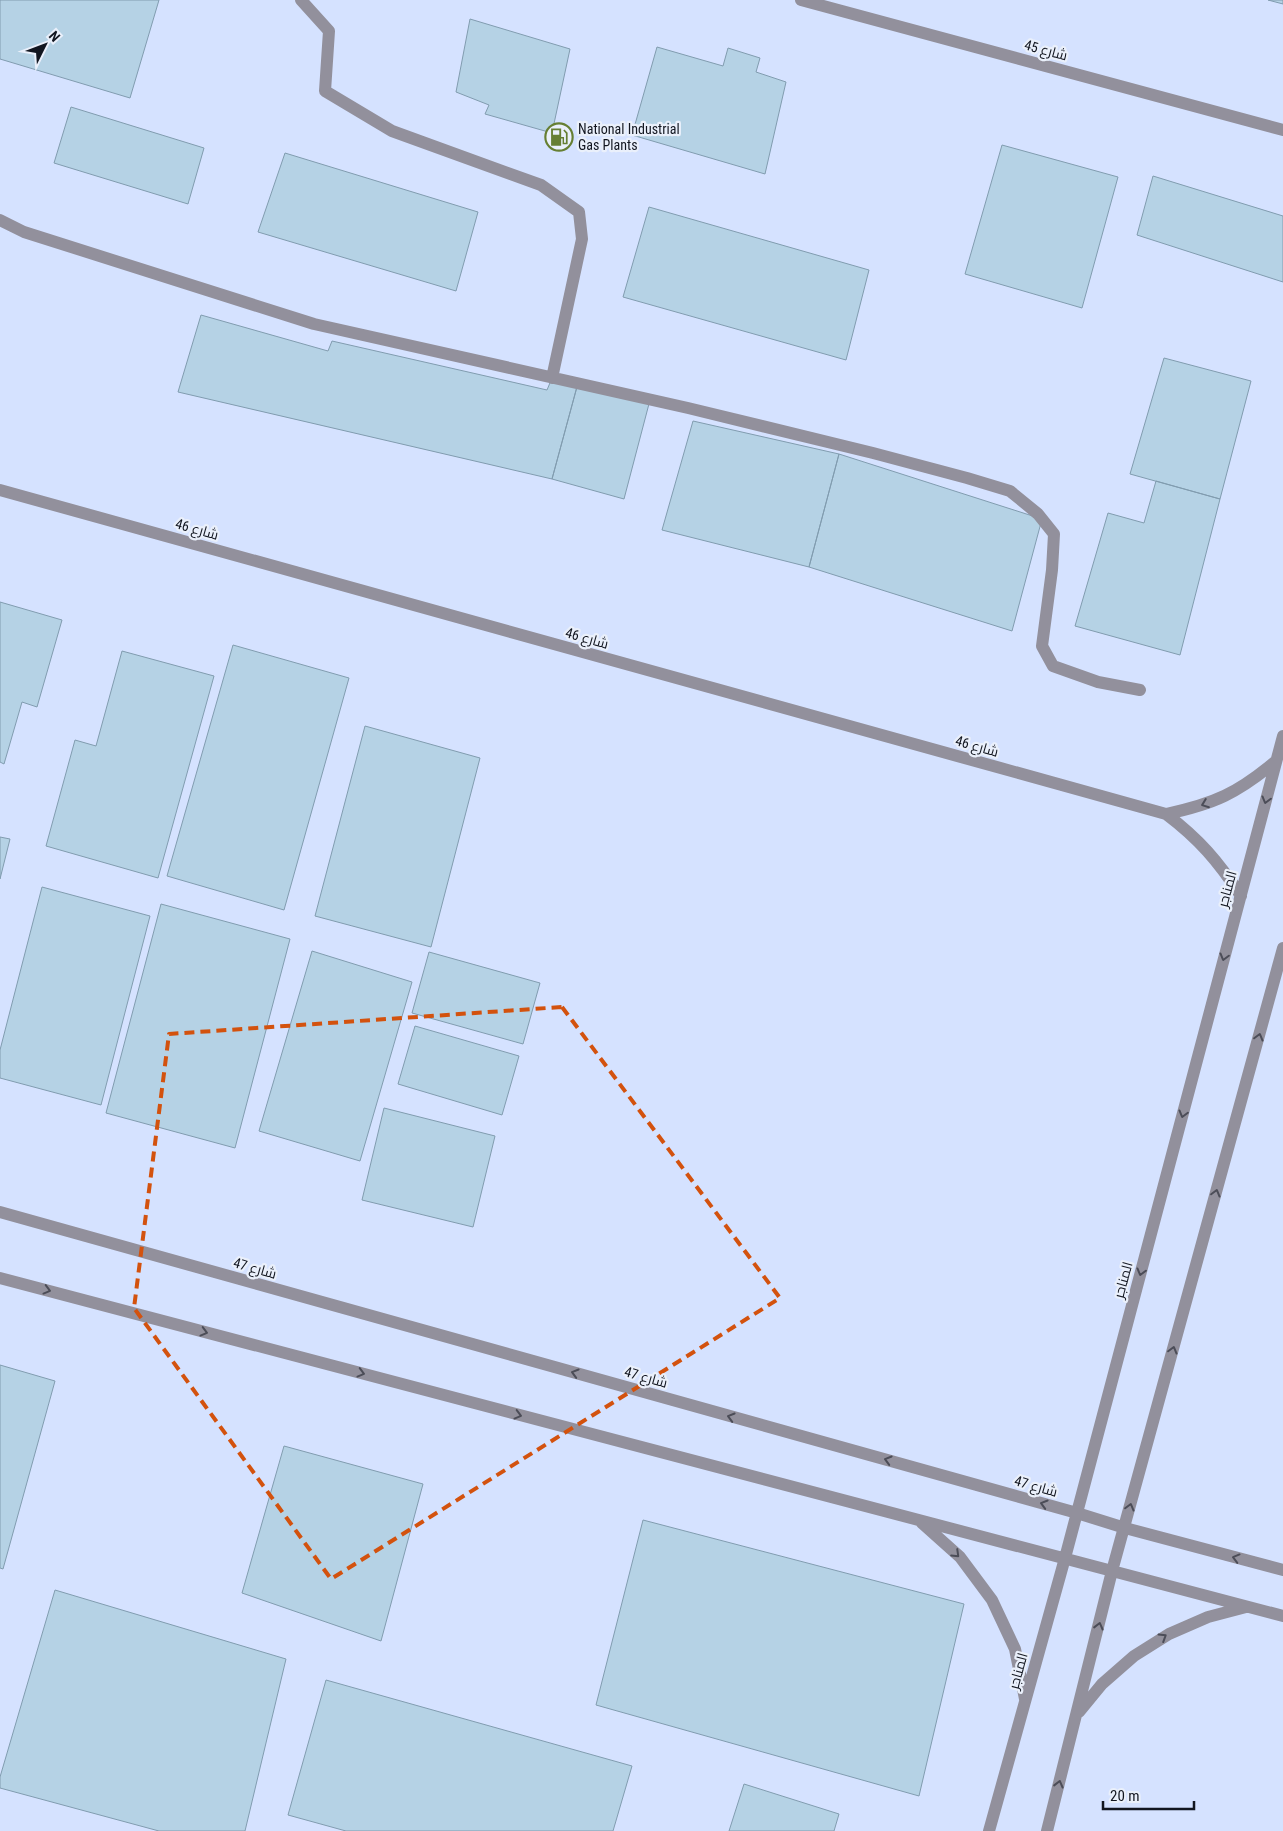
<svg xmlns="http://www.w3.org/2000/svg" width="1283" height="1831" viewBox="0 0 1283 1831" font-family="'Roboto Condensed',Cairo,sans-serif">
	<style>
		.building { fill: #b5d2e5; stroke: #819caf }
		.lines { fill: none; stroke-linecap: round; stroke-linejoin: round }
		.lane { stroke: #92909c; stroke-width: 12 }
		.street { stroke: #92909c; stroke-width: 12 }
		.oneway { stroke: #4c4d58 }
		.marked { fill: none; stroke: #d3520e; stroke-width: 4; stroke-dasharray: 10 6; stroke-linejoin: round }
		.labels { text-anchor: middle; stroke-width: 4.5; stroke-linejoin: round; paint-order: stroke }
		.street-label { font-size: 14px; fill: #121620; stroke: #eaf0fb }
		.poi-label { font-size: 14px; fill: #121620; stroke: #eaf0fb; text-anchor: start }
	</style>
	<rect width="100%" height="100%" fill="#d5e2ff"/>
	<path class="building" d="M0 0H159L130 98 0 59Z
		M1268 0H1283V4Z
		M470 19 570 49 552 133 485 114 489 105 456 92Z
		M657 47 723 66 728 48 760 58 756 72 786 82 765 174 632 135Z
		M71 107 204 148 188 204 54 163Z
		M1002 145 1118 177 1082 308 965 274Z
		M285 153 478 212 456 291 258 232Z
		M1153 176 1283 216V282L1137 235Z
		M649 207 869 270 846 360 623 297Z
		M201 315 328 351 332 341 547 390 552 378 578 383 552 479 178 392Z
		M1164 358 1251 381 1220 499 1130 474Z
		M578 383 650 400 624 499 552 479Z
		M693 421 839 454 809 567 662 530Z
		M839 454 1042 519 1012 631 809 567Z
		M1156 481 1220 499 1180 655 1075 626 1108 513 1144 523Z
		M0 602 62 620 37 707 22 702 4 764 0 762Z
		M233 645 349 678 284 910 167 876Z
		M122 651 214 676 158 878 46 846 75 740 96 746Z
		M365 726 480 758 431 947 315 916Z
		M0 837 10 839 0 879Z
		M42 887 150 916 101 1105 0 1078V1050Z
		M161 904 290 939 235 1148 106 1113Z
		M312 951 412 982 360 1161 259 1131Z
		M429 952 540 983 523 1044 412 1013Z
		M415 1026 519 1056 502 1115 398 1084Z
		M384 1108 495 1136 473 1227 362 1200Z
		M0 1365 55 1381 3 1569 0 1568Z
		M284 1446 423 1484 381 1641 242 1593Z
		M643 1520 964 1604 919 1796 596 1705Z
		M55 1590 286 1659 245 1831H159L0 1788V1777Z
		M326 1680 632 1766 613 1831H346L288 1815Z
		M744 1784 839 1814 834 1831H729Z"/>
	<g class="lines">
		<path class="lane" d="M301 0 329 31 325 91 392 131 541 185 579 212 582 239 552 378
			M0 220 24 232 314 324 688 408 873 453 967 478 1010 491 1038 514 1054 534 1052 570 1042 646 1053 666 1098 682 1140 690"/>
		<path class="street" d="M801 0 1283 130
			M0 490 1166 814C1199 839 1218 861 1241 896
			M1166 814C1214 804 1238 793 1276 761
			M0 1212 1077 1513 1125 1528 1283 1570
			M0 1278 1283 1616
			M922 1523 960 1557 992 1600 1015 1649 1025 1699
			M1079 1712 1102 1684 1134 1656 1169 1634 1208 1617 1246 1607
			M989 1831 1065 1558 1283 736
			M1047 1831 1112 1571 1283 948"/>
	</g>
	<defs><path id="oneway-chevron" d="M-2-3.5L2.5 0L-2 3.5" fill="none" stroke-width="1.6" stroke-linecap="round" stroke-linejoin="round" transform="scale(1.25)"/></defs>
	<g class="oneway">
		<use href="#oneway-chevron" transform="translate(1266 800) rotate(105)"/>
		<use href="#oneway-chevron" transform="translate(1205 804) rotate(159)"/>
		<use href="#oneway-chevron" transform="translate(1224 957) rotate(105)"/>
		<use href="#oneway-chevron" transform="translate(1259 1037) rotate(-75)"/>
		<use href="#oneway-chevron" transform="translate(1183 1114) rotate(105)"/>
		<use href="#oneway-chevron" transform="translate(1216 1193) rotate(-75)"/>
		<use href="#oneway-chevron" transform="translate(1141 1272) rotate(105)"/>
		<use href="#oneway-chevron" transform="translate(47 1290) rotate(15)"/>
		<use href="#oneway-chevron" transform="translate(204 1332) rotate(15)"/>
		<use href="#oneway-chevron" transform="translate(1173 1350) rotate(-75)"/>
		<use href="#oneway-chevron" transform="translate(361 1373) rotate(15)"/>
		<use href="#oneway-chevron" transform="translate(575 1373) rotate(-164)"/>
		<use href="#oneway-chevron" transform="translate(518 1415) rotate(15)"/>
		<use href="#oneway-chevron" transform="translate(731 1417) rotate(-164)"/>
		<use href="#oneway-chevron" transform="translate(888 1460) rotate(-164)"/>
		<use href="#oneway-chevron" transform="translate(1044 1504) rotate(-164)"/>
		<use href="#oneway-chevron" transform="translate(1130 1507) rotate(-75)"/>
		<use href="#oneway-chevron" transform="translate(956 1554) rotate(44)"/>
		<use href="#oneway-chevron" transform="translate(1236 1558) rotate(-165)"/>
		<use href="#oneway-chevron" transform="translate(1099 1626) rotate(-76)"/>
		<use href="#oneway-chevron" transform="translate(1163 1637) rotate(-32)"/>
		<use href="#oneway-chevron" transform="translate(1059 1784) rotate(-76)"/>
	</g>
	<path class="marked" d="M562 1007 780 1298 331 1579 134 1308 169 1034Z"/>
	<defs>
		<g id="fuel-ring" transform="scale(1.4375)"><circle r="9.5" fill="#eaf0fb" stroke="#667f33" stroke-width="1.5"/><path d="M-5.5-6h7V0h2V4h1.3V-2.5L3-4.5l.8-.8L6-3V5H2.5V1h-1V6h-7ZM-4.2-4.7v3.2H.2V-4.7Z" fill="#667f33"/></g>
	</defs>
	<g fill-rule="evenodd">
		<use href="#fuel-ring" x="559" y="137"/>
	</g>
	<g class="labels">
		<g class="street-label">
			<text transform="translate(1046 50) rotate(15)" y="5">شارع 45</text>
			<text transform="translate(197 529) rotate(16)" y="5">شارع 46</text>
			<text transform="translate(587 638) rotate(16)" y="5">شارع 46</text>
			<text transform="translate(977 746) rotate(16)" y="5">شارع 46</text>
			<text transform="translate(1227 889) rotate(-75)" y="5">المناجر</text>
			<text transform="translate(255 1268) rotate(16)" y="5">شارع 47</text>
			<text transform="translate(1123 1280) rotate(-75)" y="5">المناجر</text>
			<text transform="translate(646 1377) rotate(16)" y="5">شارع 47</text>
			<text transform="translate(1036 1486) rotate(16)" y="5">شارع 47</text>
			<text transform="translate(1018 1671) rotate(-75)" y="5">المناجر</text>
		</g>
		<g class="poi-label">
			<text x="578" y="134">National Industrial<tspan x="578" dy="16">Gas Plants</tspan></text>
		</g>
	</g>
	<g transform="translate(45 45) rotate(48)" stroke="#eaf0fb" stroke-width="4" paint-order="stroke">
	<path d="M0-4L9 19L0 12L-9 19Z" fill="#121620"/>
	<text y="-8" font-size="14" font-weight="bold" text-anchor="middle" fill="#121620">N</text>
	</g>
	<path d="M1103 1801v8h91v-8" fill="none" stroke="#121620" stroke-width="2.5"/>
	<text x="1110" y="1801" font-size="15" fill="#121620" stroke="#eaf0fb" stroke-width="4" paint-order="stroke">20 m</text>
</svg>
